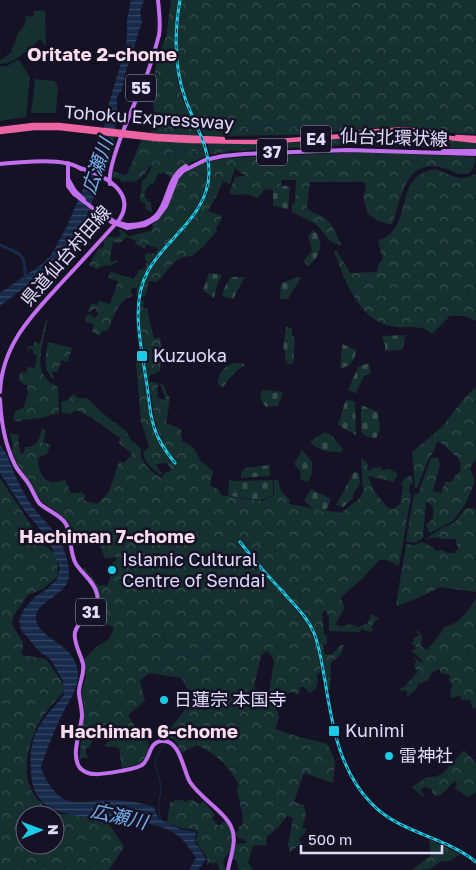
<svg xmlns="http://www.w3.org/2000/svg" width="476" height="870" viewBox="0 0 476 870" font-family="'Golos Text','Noto Sans JP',sans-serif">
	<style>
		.forest { fill: url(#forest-crowns); fill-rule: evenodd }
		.cemetery { fill: url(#cemetery-stones) }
		.park { fill: #162f2f }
		.water { fill: url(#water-rules) }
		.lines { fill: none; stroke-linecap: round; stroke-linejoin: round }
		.stream { stroke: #172a4a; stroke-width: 1 }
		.canal { stroke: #172a4a; stroke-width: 2.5 }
		.river { stroke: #172a4a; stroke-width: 3 }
		.major { stroke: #c26fee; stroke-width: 4 }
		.highway { stroke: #ed64a2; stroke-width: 4.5 }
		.rail-casing { stroke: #1ecbe4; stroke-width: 3 }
		.rail { stroke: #161225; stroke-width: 1; stroke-dasharray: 4; stroke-linecap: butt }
		.major-bridge { stroke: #c26fee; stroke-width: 4 }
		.highway-bridge { stroke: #ed64a2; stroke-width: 4.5 }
		.poi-dot { fill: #1ecbe4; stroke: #161225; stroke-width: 2 }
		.labels { text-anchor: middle; stroke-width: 5; stroke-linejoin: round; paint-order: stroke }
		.shield { fill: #161225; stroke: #a39fbb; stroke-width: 1 }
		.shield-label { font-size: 16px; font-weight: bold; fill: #e0dbfb }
		.street-label { font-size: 18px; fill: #e0dbfb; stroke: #161225 }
		.poi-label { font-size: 18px; fill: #e0dbfb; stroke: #161225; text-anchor: start }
		.neighbourhood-label { font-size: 19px; font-weight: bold; fill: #fbddef; stroke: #161225 }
		.water-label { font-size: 19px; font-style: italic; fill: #75b3ef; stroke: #161225 }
	</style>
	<defs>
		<pattern id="forest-crowns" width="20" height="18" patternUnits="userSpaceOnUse" patternTransform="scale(1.25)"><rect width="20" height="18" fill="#162f2f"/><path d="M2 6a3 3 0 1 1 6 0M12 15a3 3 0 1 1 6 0" fill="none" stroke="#384d4e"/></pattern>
		<pattern id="cemetery-stones" width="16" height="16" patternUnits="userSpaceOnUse" patternTransform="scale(1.25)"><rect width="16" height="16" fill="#162f2f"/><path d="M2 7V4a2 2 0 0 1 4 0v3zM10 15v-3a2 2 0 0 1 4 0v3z" fill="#384d4e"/></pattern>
		<pattern id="water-rules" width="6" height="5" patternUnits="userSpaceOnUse" patternTransform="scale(1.25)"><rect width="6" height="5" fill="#172a4a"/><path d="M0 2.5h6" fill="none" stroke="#384865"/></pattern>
	</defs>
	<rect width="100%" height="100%" fill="#161225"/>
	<path class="forest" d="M171 0H179C174 32 172 66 182 97 187 110 194 123 200 136H181L151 133 154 116 152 86 157 59 166 37Z
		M181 0H476V134H460L406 126 292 135 205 136C199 125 193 115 188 104 174 72 175 34 181 0Z
		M383 135H406L476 143V149L363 145 362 144 231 151 210 155 208 144 290 143Z
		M142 139 203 144 206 156 179 168 171 178 164 172 162 174 159 173 153 184 152 183C147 188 143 190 145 198L148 199 147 201 151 202 152 213 145 208 146 204 140 201 142 181 147 177 152 166H150L144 175 135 182 127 181 122 182 120 179 111 177 113 171 126 176Z
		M363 152 475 157C476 166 472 175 460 174 456 174 453 171 450 170 437 165 423 164 413 174 402 184 398 210 392 225L376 220 368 214 363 197 366 187 364 182H310L307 208C315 216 318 213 325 218 333 224 337 237 342 246 324 241 327 233 314 223 307 219 299 215 292 212V204L295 203 296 180H282L281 186 273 190 265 189 258 198 246 194 235 195 229 193 235 177 245 176 235 168 230 184 223 181 219 191 208 211 222 216 220 222 216 228 217 231 204 246 192 256C173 256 168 272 157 282L149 281 145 297 141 296 147 276 154 265 201 207 209 184 210 162 228 158Z
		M206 162 208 163 206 184 197 209 150 265 138 296H136L137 288H132L130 292 132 293V296C118 300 113 319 108 331H102L100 336 92 332 94 325 85 321 86 316 91 314 94 318 98 315 96 308 87 313 92 303 97 305 99 301 110 304 118 281 108 278 111 272 134 279 139 270 145 268 147 262 145 259V255L148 253 155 254 159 249 146 244 145 248H142L141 246 135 245 136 241 127 237 120 243 113 242 110 259 111 262 118 260 117 262 109 266 106 265 97 269 89 265 99 248 101 249 105 245 103 242 107 237H118L121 234 119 231 120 229 130 237C134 234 147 232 153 230L152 224C176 208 167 192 182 175 188 168 198 165 206 162Z
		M435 169C448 174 463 184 476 173V321L464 316H450L432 334C421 324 409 328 396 327 359 323 345 281 334 251H337L350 273 377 272 379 263 383 260 378 241C382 239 388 236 391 233 411 211 397 176 435 169Z
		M140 301H144L143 308 147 309 154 339 160 337 162 351 160 371 149 376 150 382 157 383 159 386 157 387 158 398 166 400 160 384 162 383 170 399 166 423 181 429 182 441 194 448 200 460 213 471 210 486 218 489 221 495 263 501 274 495V480H278L281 491 290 500 289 504 341 513 360 498 363 491 361 458 367 462 368 471 371 470 373 468 381 467 382 470 390 469 398 474 394 482 368 476 374 491 388 508 393 509 400 504 403 487 401 483 405 478 412 475 413 484H410L409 491 411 496 399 566 387 560H379L362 579 341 597 342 602 345 608 335 624 341 627 351 624 358 627 367 624 372 614 378 618 377 621 376 620 371 627 373 628 371 632 361 629 360 632 329 631V617L325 610 322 614 324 634 327 636V644L323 646 325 654 331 655 341 645H344C343 654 338 658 331 662L330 689 327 690 323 660 314 630 308 621 241 541 238 543 306 622 317 644 321 673 317 674 318 682 316 684 317 688 310 693 304 687H300L299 694 290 692 279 701 269 694 274 660 270 654 266 651 261 656 254 687 275 703 279 718 275 729 299 737 325 743 328 745 335 761 333 783 304 773 294 802 304 805 306 815 302 828H307L304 834 298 840 302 843 290 852 288 845 293 818 287 816 278 828 267 837 266 846 253 845 248 863 253 870H239L236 860 232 859 236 844 247 843 242 838 238 839V836H236L235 833 239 830 238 827 242 826 243 817 237 789 239 785C226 763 220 757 197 745L182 753 174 739 165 735 185 710 188 690 181 678 149 673 140 681 145 701 128 715 136 728 145 724C150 740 151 751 140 764L122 768 119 748 105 746 117 729 107 724 97 728 90 747 85 749 88 758H82L79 761 84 716V704L81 694 86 677 84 660 95 648 109 639 114 628 104 623 92 614C108 598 95 582 82 569L84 568 99 586 103 585 107 586 111 576 106 569 111 564 108 569 112 574 117 570 112 563 117 560 116 557 105 559 101 548 94 538 74 542 68 522 57 512 41 501 18 465 11 449 13 448 10 433 19 435 18 439 20 453H24L25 447C38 447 39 439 42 428L46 431 43 443 51 444 47 454 38 458C38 466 41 481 52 482 56 483 60 481 65 480L71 493H79L80 491 86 496 83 500 97 504 109 492 119 461 124 463 132 454 119 443 120 438 92 418 76 410 69 415 68 413H62L61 401H66L74 394 77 398H87L105 415 126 431 132 442H134L141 449C139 463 150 470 161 478L166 472H169L171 469 167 463 157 464V467L162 473 161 475C153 469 144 464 143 452L149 447 141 421 136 364 138 354 141 353C147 394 146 431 174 464L176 463 163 445 155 421 139 319Z
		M48 319C45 333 36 362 43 374 47 381 52 384 58 387L59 413 41 418 21 420 20 422 13 420 15 411 23 408 28 394 27 386 18 380 21 372 26 373 28 367 35 368 37 355H34L32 349H29L27 353 28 346H34V342L40 344 46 320Z
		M48 342 72 348 68 362 62 360 57 372H52L55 381C42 370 45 358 48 342Z
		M476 387V459L470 468 475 481 466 503 453 521 430 533 426 526 433 518V507L426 501 423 538 415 543 406 541 414 494H418L431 458H438L440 465 433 491 441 493 445 482H452L455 476 461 470 459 459 440 442H437L434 451 429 458 417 488H415L412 452 441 428 465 397Z
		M0 478 44 545 57 555 58 576 43 589 28 595 14 615 12 624 23 643 22 655 46 659 62 682 65 690C57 700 45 711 39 723 23 754 17 794 55 812 67 818 85 810 97 815 109 821 117 836 124 847L109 870H0ZM25 815H55V845H25Z
		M466 508H473L476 511V592L440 587C434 591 402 605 396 606L406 544 416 545 422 542 433 547 436 551 443 550 447 553H455L456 550 459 549 457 547 456 539H441L440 537 425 539 444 527 454 523Z
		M476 598V708L473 709 470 700H461V696L450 698 452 684 449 681 450 675 440 673V669L434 671 427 681 418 684 417 689 407 697V691L400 690V688L404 687 418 672 414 667 416 661 412 656 422 663 423 661 411 650 416 649 415 645 411 644 414 641V638L420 635 416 632 417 630 422 636 421 646 427 650 441 633 444 627C459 625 469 610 476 598Z
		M464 750 476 763V792L468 797 454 788 457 785 456 781C448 785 446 793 437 796L433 794 431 789 425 787 420 790 424 794 423 797 412 787 427 777H434L442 774Z
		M175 799 178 801 182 799 185 802 192 799 199 804 204 801 215 815 212 819 219 826 225 820C234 830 232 841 230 852 223 858 222 862 226 870H220L217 862 214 863V866L211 862 207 865V858L196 841 198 832 193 829 181 828 167 822 170 802 173 803Z
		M429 839 460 854 450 861H442L430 869 412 870 431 855Z"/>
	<path class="cemetery" d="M281 186H290L288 209 273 206V190Z
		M313 230C326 240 320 258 308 266L303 261 312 251 308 236Z
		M209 273 222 275 217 285 214 298 203 290Z
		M231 277H245L233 299 222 296 225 287Z
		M299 277 301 278 288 299H280L281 283Z
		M286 327 292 328V334L295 341 293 364H288L285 359V351L283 350Z
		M406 335 402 350 385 351V345L382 336Z
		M342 344 356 350 355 356 350 365 340 369Z
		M233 363H242L245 365 236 371 222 388 218 383C218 372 224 368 233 363Z
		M369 363 371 373 364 376 356 393 348 390 358 367Z
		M263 390 283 392 278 406 266 407C261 401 258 397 263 390Z
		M346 399 355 402 356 435 338 425Z
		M361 405 378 412 380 430 376 438 365 436 361 431Z
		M325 432 331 435 343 449 341 452C329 452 318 451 310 442Z
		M302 450 312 462V473L308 482 300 480 301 472 294 464Z
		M270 465V476L241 478V472L246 468Z
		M354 472 359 473 360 483 352 496 353 498 343 507 336 505Z
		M229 479 233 481 273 480V495L265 499 259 500 231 496 228 495Z
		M311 489 331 499 327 509 323 512 311 507 304 500Z"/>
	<path class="park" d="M34 11H44L45 12 46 46 40 39C30 49 14 64 0 64V60L11 53 14 43 15 44 17 35 24 26 26 18 24 17 27 16 34 17Z
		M17 60H19L30 77 26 117 0 121V66H7Z
		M35 79 55 81 58 88 56 113H31Z"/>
	<path class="water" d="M131 0H144L140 12 142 22 125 74 122 90 117 97V114L113 144 82 229 74 239 73 245 60 260 0 306V293L42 264 52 254 66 228 99 152 109 103 126 47 127 37V20Z
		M0 445C8 454 10 464 15 475 21 488 28 501 36 511 45 522 56 531 62 544 66 554 71 570 68 581 63 595 36 603 36 617 35 640 78 642 78 675 78 691 67 703 61 717 53 733 47 750 41 766 43 777 54 795 66 800 79 805 95 800 108 800 124 800 140 802 154 807L158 818 180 829 196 832 195 843 199 847 206 859 198 870H189L196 858C191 850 184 840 177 835 144 810 62 829 39 798 33 791 32 781 31 773 28 734 40 723 64 695L63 681 51 660 40 652 21 630 19 620 24 609 35 597 47 589 57 579 60 568 53 550 47 538 22 507 0 473Z"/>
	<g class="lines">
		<path class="stream" d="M243 129 258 128 271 123H275L287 128H299L344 122 348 126
			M382 138 447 144 455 151
			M211 149 225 148 228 146
			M457 154 461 159 471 162
			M112 175 131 176 146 168 170 153 202 151
			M161 820C154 802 164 796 160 781 159 772 153 766 156 757 163 745 187 716 190 706 191 701 190 695 189 690 187 678 180 678 171 674 161 670 163 657 170 652L198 658 209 643"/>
		<path class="canal" d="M75 254 79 246 78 233"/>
		<path class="river" d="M0 245C21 254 26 253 25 279"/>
		<path class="major" d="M443 151H476
			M68 163V186L74 194
			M0 164C20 162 66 157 81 169
			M68 179 75 191
			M110 184C106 165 135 102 144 82 150 68 155 50 159 35 161 23 159 11 158 0
			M127 225C176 226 158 181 186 166
			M127 228 145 225 157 218 166 206 177 178 183 171 205 160 223 156 244 154 348 150 476 154
			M0 392C2 343 34 313 65 279 83 260 101 240 119 220 138 192 102 174 80 168
			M0 399C1 421 5 445 15 465 18 471 24 477 28 483 32 489 35 497 39 503 47 511 60 514 66 524 72 536 69 552 76 564 83 575 94 581 97 594 101 611 79 617 75 632 73 643 81 654 83 664 85 675 78 684 79 694 80 702 82 709 82 716 81 731 70 755 80 768 84 772 89 774 94 774 101 775 137 769 142 765 151 759 148 742 162 741 180 739 183 770 190 782 200 798 227 813 232 829 237 841 230 858 228 870"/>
		<path class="highway" d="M0 129 33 125H59
			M0 132 34 128H59
			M353 133 404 129 437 133
			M157 136 223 139
			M457 137 476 138
			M156 139 190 141 264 142 399 132 476 141"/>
		<g class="rail-casing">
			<path id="rail" d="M175 463C166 452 158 441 154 427 149 412 149 395 146 379 141 343 130 304 148 271 168 236 208 216 209 173 209 145 195 125 186 101 174 69 174 34 180 0
				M240 542C253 559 267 575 282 591 293 604 307 616 314 633 320 648 322 665 325 681 332 724 339 770 371 803 400 834 445 836 476 862"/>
		</g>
		<use href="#rail" class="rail"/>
		<path class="major-bridge" d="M75 191 84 200
			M74 194 111 222 127 228
			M100 211 115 222 127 225"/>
		<path class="highway-bridge" d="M59 125 157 136
			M59 128 156 139"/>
	</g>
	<g class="poi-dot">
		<rect x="136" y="350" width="12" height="12" rx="2.5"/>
		<circle cx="112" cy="570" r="5"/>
		<circle cx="164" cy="700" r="5"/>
		<rect x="328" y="725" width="12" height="12" rx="2.5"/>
		<circle cx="389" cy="756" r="5"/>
	</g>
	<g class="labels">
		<g class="shield">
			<rect x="126" y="74.5" width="30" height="27" rx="4"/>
			<rect x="301" y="125.5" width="30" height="27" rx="4"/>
			<rect x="257" y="138.5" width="30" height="27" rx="4"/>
			<rect x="76" y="598.5" width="30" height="27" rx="4"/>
		</g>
		<g class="shield-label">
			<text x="141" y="94">55</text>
			<text x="316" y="145">E4</text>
			<text x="272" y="158">37</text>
			<text x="91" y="618">31</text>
		</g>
		<g class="street-label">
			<text transform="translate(149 118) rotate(4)" y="6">Tohoku Expressway</text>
			<text transform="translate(394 138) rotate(2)" y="6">仙台北環状線</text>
			<text transform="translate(66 256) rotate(-49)" y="6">県道仙台村田線</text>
		</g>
		<g class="poi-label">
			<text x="153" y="362">Kuzuoka</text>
			<text x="122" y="566">Islamic Cultural<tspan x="122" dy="21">Centre of Sendai</tspan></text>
			<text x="174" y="706">日蓮宗 本国寺</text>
			<text x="345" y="737">Kunimi</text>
			<text x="399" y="762">雷神社</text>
		</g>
		<g class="neighbourhood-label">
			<text x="102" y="61">Oritate 2-chome</text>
			<text x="107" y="543">Hachiman 7-chome</text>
			<text x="149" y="738">Hachiman 6-chome</text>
		</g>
		<g class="water-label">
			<text transform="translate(97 166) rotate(-71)" y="7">広瀬川</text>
			<text transform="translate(119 816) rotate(13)" y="7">広瀬川</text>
		</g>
	</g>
	<g transform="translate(40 830) rotate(89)"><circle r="24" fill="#161225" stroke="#67627b"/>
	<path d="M0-4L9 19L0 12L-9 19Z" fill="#1ecbe4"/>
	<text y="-8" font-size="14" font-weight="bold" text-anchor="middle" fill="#e0dbfb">N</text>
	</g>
	<path d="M301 845v8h141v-8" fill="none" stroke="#e0dbfb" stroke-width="2.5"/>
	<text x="308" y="845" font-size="15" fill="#e0dbfb" stroke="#161225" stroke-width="4" paint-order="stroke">500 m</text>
</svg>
